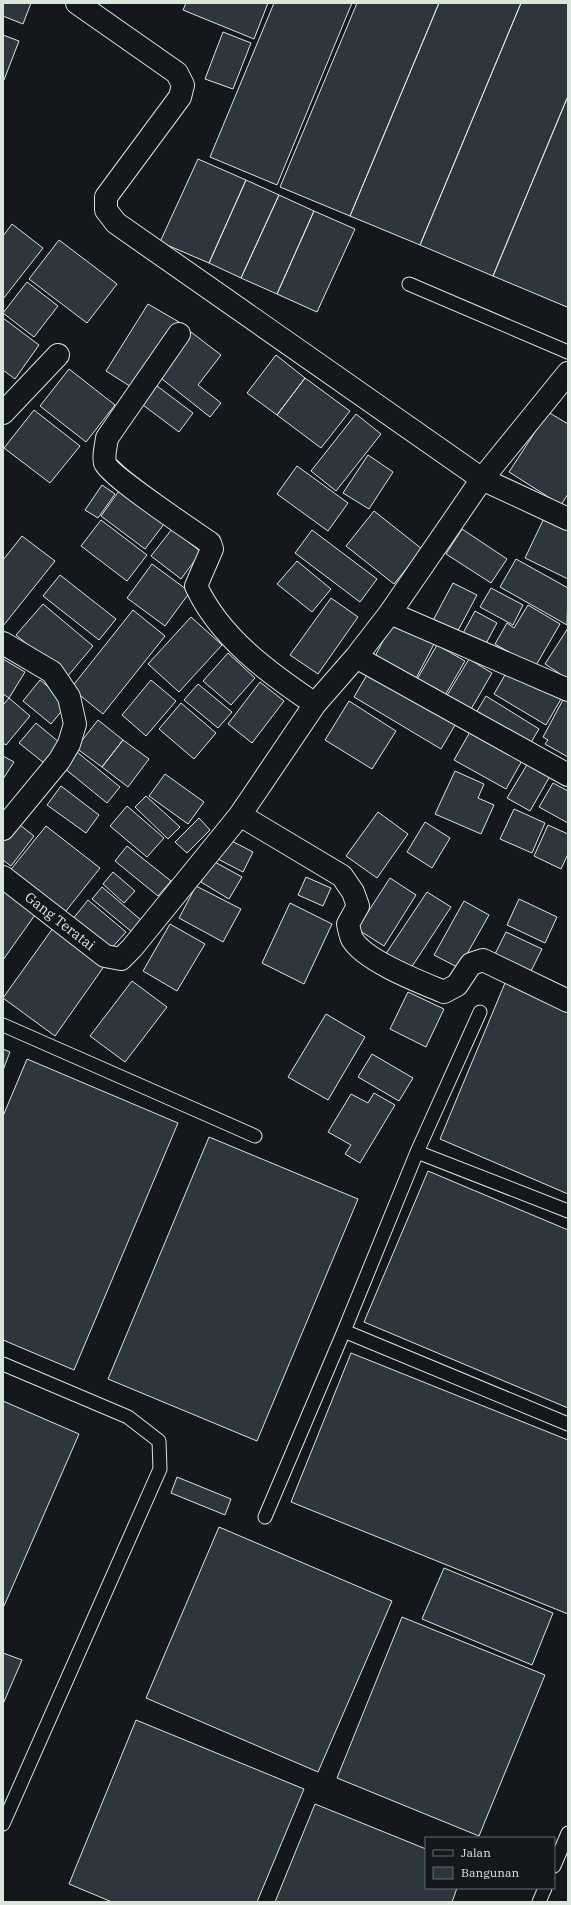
<svg xmlns="http://www.w3.org/2000/svg" width="571" height="1905" viewBox="0 0 571 1905" font-family="'IBM Plex Serif',serif">
	<style>
		.building { fill: #2c363c; stroke: #d8e6dc }
		.lines { fill: none; stroke-linecap: round; stroke-linejoin: round }
		.lane-casing { stroke: #d8e6dc; stroke-width: 15 }
		.street-casing { stroke: #d8e6dc; stroke-width: 24 }
		.lane { stroke: #14181c; stroke-width: 13 }
		.street { stroke: #14181c; stroke-width: 22 }
		.labels { text-anchor: middle; stroke-width: 3; stroke-linejoin: round; paint-order: stroke }
		.street-label { font-size: 14px; fill: #d8e6dc; stroke: #14181c }
	</style>
	<rect width="100%" height="100%" fill="#14181c"/>
	<path class="building" d="M3 3H31L23 24 3 16Z
		M186 3H268L254 39 183 10Z
		M274 3H352L277 185 210 157Z
		M357 3H439L350 216 280 187Z
		M439 3H521L420 245 350 216Z
		M521 3H568V96L493 276 420 245Z
		M223 32 251 43 233 89 205 79Z
		M3 35 19 41 4 80 3 79Z
		M568 96V304L567 307 493 276Z
		M198 159 246 180 209 263 160 242Z
		M246 180 279 195 241 278 209 263Z
		M279 195 314 211 277 294 241 278Z
		M314 211 355 229 317 312 277 294Z
		M12 224 43 248 3 299V236Z
		M59 240 117 284 87 323 29 279Z
		M27 282 58 306 34 337 3 313Z
		M148 304 179 322 136 390 106 371Z
		M3 318 39 345 15 379 3 370Z
		M191 332 221 355 198 385 221 403 210 417 157 375Z
		M276 355 305 378 277 415 247 393Z
		M69 369 115 405 86 442 40 406Z
		M305 378 350 411 321 448 277 415Z
		M153 383 193 413 179 432 139 402Z
		M34 410 80 446 50 483 4 448Z
		M548 412 568 424V494L561 505 509 472Z
		M356 414 381 434 336 491 311 471Z
		M368 455 393 472 369 509 343 493Z
		M297 466 348 503 328 531 277 494Z
		M102 485 115 494 98 518 85 510Z
		M119 491 164 524 145 549 101 516Z
		M374 511 422 549 394 584 346 546Z
		M547 512 568 523V579L525 558Z
		M101 520 147 555 127 581 81 546Z
		M172 529 201 552 181 579 151 556Z
		M462 529 507 559 491 583 446 554Z
		M312 530 377 579 360 602 295 553Z
		M22 536 55 561 3 626V560Z
		M516 559 568 588 567 625 500 587Z
		M297 561 331 589 312 612 277 584Z
		M152 564 190 592 165 626 127 598Z
		M60 575 116 619 99 640 43 596Z
		M453 583 477 595 454 638 430 626Z
		M491 588 523 605 513 625 480 607Z
		M331 598 358 617 318 674 290 655Z
		M43 604 93 646 67 677 16 635Z
		M528 605 560 624 535 667 495 644 507 623 514 628Z
		M133 610 165 636 103 714 71 688Z
		M475 611 497 623 483 649 461 637Z
		M191 617 222 645 179 692 148 664Z
		M393 622 434 644 413 684 372 662Z
		M568 628V679L545 664Z
		M437 645 465 661 444 697 416 681Z
		M228 653 255 678 231 705 203 681Z
		M3 659 25 672 9 698 3 694Z
		M469 659 492 673 470 711 446 697Z
		M371 668 458 720 441 749 354 697Z
		M509 668 561 699 546 725 494 694Z
		M40 680 68 703 51 724 23 701Z
		M151 680 176 701 146 736 122 715Z
		M260 682 284 701 252 743 228 724Z
		M198 684 232 712 218 728 184 700Z
		M486 696 539 729 527 749 474 716Z
		M9 698 30 716 6 745 3 743V705Z
		M564 698 568 700V757L545 744 548 740 543 737Z
		M349 701 396 731 372 769 325 740Z
		M181 703 216 733 194 759 159 729Z
		M98 720 123 740 102 767 76 748Z
		M36 723 60 743 44 763 19 743Z
		M471 730 523 759 506 789 454 760Z
		M123 740 149 759 128 787 102 767Z
		M77 752 120 787 107 803 64 768Z
		M3 756 14 762 3 779Z
		M528 763 550 776 530 811 507 798Z
		M455 771 484 784 478 798 494 805 481 834 435 814Z
		M165 774 204 802 188 824 149 796Z
		M553 783 568 791V823L539 807Z
		M61 786 99 815 86 833 47 805Z
		M146 796 180 827 168 839 135 807Z
		M127 806 164 838 147 857 110 826Z
		M514 809 545 823 532 853 500 839Z
		M378 812 408 834 377 878 346 856Z
		M199 818 210 830 187 853 175 842Z
		M16 822 34 836 11 866 3 860V839Z
		M425 822 450 838 432 868 407 852Z
		M548 825 568 834V854L561 869 534 856Z
		M46 826 100 868 62 916 8 873Z
		M226 838 253 852 243 872 216 858Z
		M127 846 171 881 158 896 115 861Z
		M213 861 242 877 229 899 201 882Z
		M113 872 135 891 124 903 103 884Z
		M306 877 331 888 323 906 298 895Z
		M390 878 416 895 384 946 357 929Z
		M196 886 241 909 223 942 179 918Z
		M102 887 141 920 132 932 92 899Z
		M3 888 37 912 3 960Z
		M427 892 451 907 409 971 385 955Z
		M519 899 557 917 545 943 507 925Z
		M88 900 126 932 109 951 72 920Z
		M464 901 489 915 459 968 434 955Z
		M290 903 332 924 304 984 262 963Z
		M170 924 205 944 177 991 143 971Z
		M53 928 105 965 55 1036 3 998Z
		M506 932 542 949 529 975 493 958Z
		M132 981 167 1007 125 1062 90 1036Z
		M505 983 568 1010V1194L440 1139Z
		M408 992 444 1009 426 1047 390 1029Z
		M326 1014 365 1037 328 1100 288 1077Z
		M3 1049 10 1052 3 1070Z
		M372 1054 413 1078 399 1101 358 1077Z
		M27 1059 178 1123 74 1370 3 1340V1116Z
		M374 1093 395 1105 360 1163 345 1154 351 1145 328 1132 351 1094 368 1103Z
		M209 1137 358 1199 257 1441 108 1379Z
		M428 1171 568 1230V1408L364 1322Z
		M351 1353 568 1440V1614L291 1502Z
		M3 1401 79 1434 4 1606H3Z
		M177 1477 231 1499 225 1515 171 1493Z
		M219 1527 392 1601 318 1772 146 1698Z
		M444 1568 553 1613 532 1665 422 1619Z
		M402 1617 545 1675 479 1836 337 1778Z
		M3 1653 22 1660 3 1704Z
		M136 1720 304 1789 257 1902H112L69 1884Z
		M315 1804 426 1849V1888H457L452 1902H275Z"/>
	<g class="lines">
		<g class="lane-casing">
			<path id="lane" d="M409 284 568 352
				M3 1025 255 1136
				M417 1152 568 1211
				M344 1331 568 1424
				M3 1364 128 1417 159 1441 160 1469 3 1824
				M265 1517 344 1331 417 1152 480 1012
				M554 1866 568 1833
				M539 1902 545 1888"/>
		</g>
		<g class="street-casing">
			<path id="street" d="M77 3 177 73 183 85 180 97 106 197V210L116 223 482 479 568 519
				M179 334 107 438C106 446 103 455 105 463 109 475 194 532 210 543L212 549 196 586C220 638 269 673 315 704
				M3 413 58 355
				M390 613 568 690
				M3 643 52 672 69 697 75 724 69 744 59 761 3 829
				M356 657 568 775
				M240 815 342 876 353 892 358 906 348 924C349 929 350 934 352 939 365 961 420 982 444 992L457 985 471 964 483 960 568 1001
				M3 877 105 956 121 959 132 948 240 815 315 704 356 657 390 613 482 479 568 373"/>
		</g>
		<use href="#lane" class="lane"/>
		<use href="#street" class="street"/>
	</g>
	<g class="labels">
		<g class="street-label">
			<text transform="translate(60 921) rotate(38)" y="5">Gang Teratai</text>
		</g>
	</g>
	<rect width="571" height="1905" fill="none" stroke="#d8e6dc" stroke-width="8"/>
	<rect x="425" y="1837" width="130" height="52" fill="#14181c" stroke="#626a69"/>
	<rect x="433" y="1850" width="20" height="6" fill="#14181c" stroke="#626a69"/>
	<text x="461" y="1857" font-size="12" fill="#d8e6dc">Jalan</text>
	<rect x="433" y="1867" width="20" height="12" fill="#2c363c" stroke="#626a69"/>
	<text x="461" y="1877" font-size="12" fill="#d8e6dc">Bangunan</text>
</svg>
